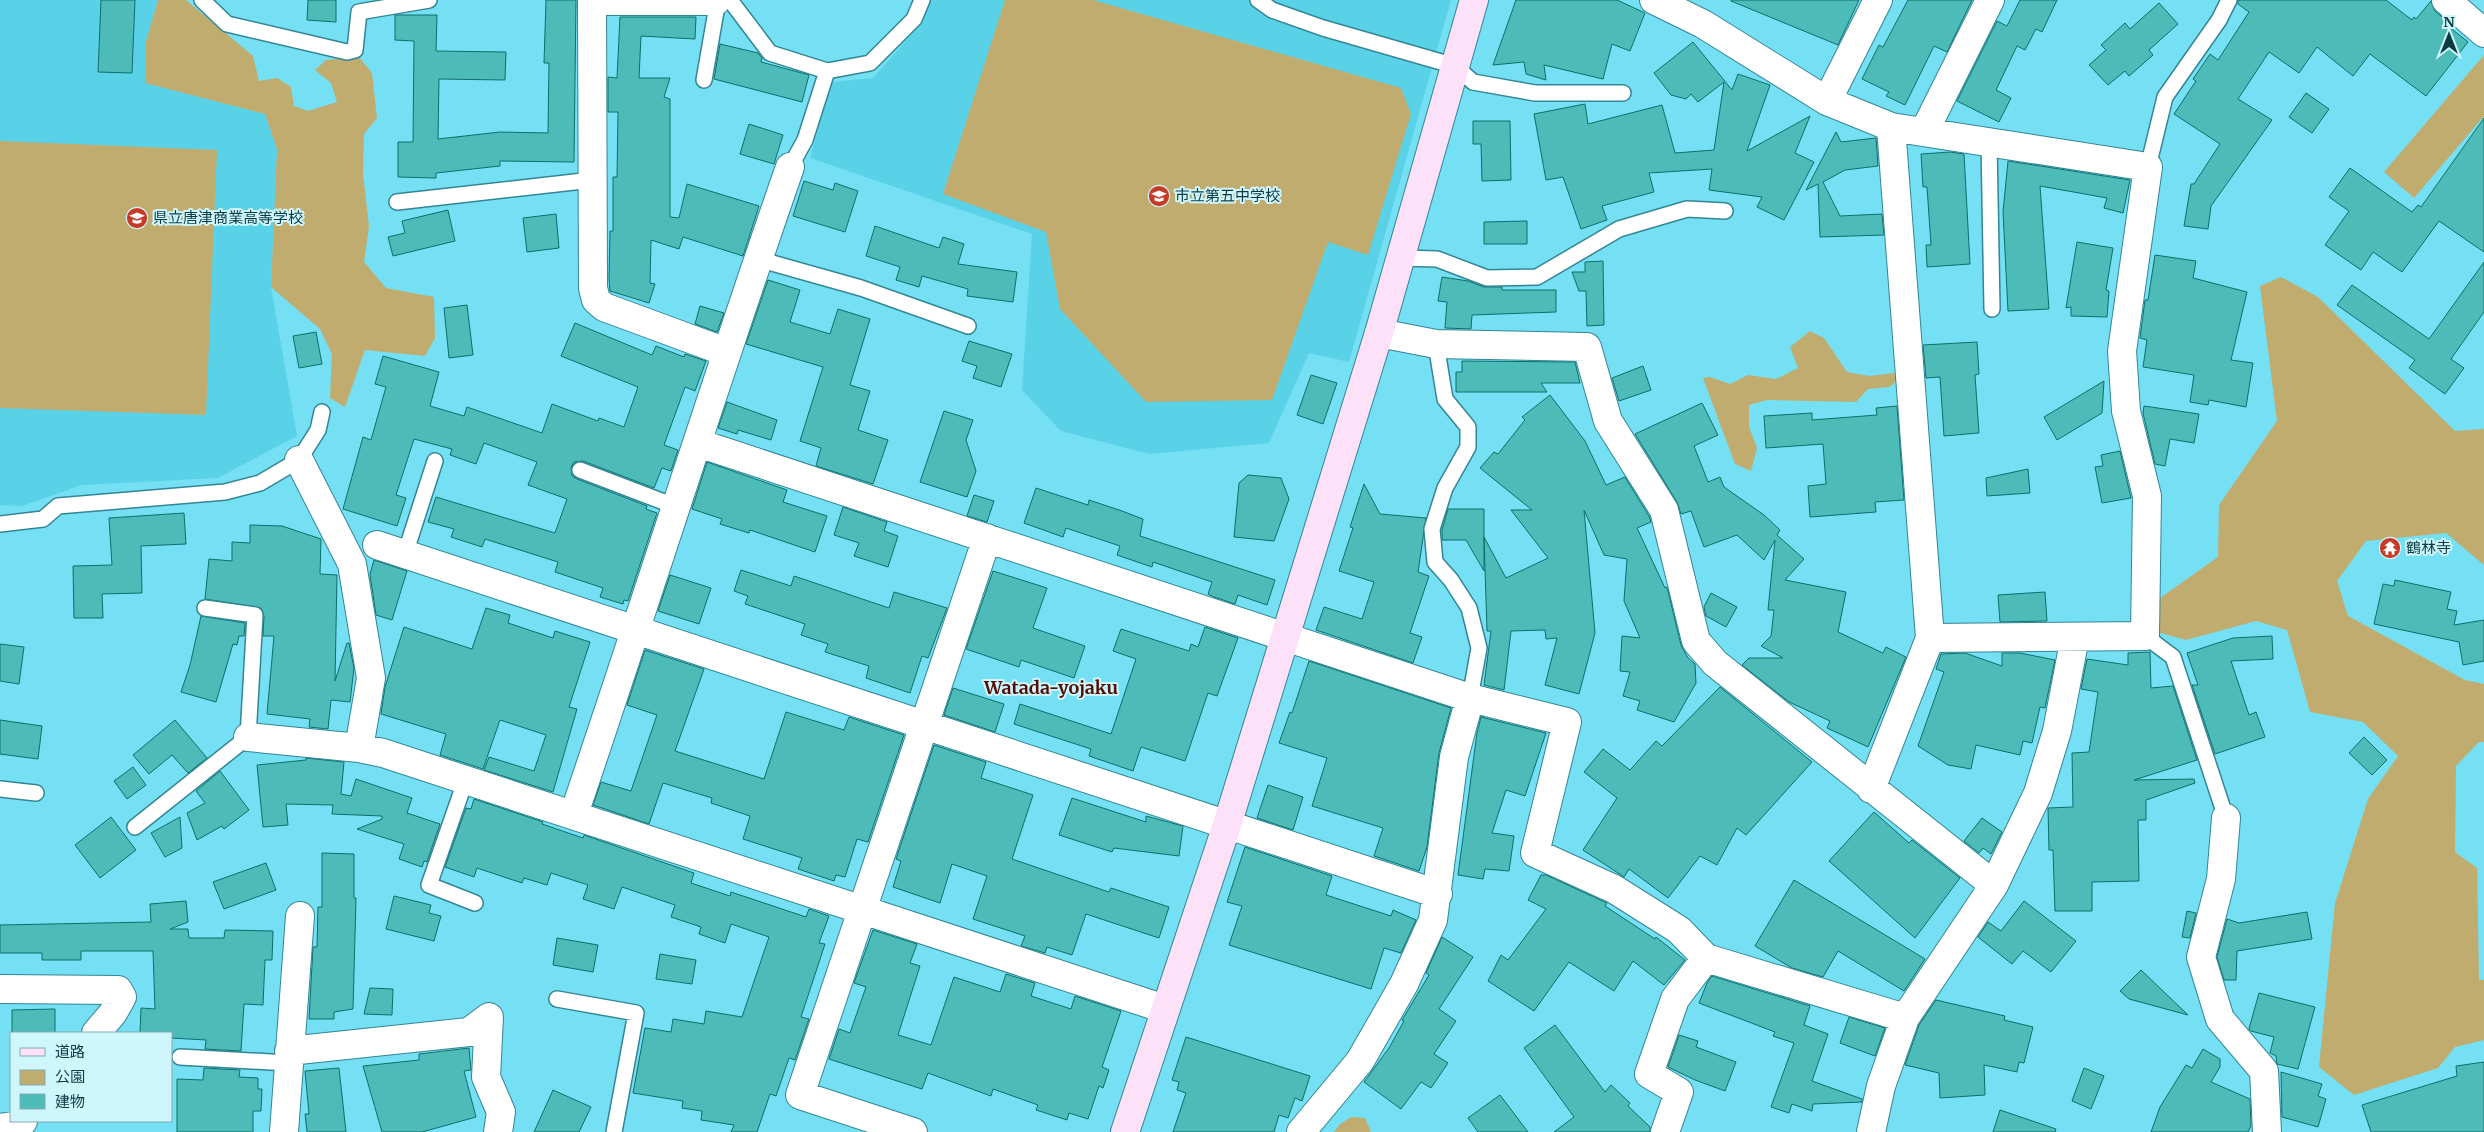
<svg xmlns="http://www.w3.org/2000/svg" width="2484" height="1132" viewBox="0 0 2484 1132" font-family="Merriweather,'Noto Sans JP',serif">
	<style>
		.built { fill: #59d2e8 }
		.green { fill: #c1ac6f }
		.building { fill: #4dbbb7; stroke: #0d6f6c }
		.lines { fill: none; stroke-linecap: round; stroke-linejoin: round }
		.lane-casing { stroke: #338694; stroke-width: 18 }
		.street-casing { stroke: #338694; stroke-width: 30 }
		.secondary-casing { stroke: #338694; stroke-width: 30 }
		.lane { stroke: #fff; stroke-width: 15 }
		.street { stroke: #fff; stroke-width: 28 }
		.secondary { stroke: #fce1f9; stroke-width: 28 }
		.labels { text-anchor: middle; stroke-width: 4; stroke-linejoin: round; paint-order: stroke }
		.poi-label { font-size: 15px; fill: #0b3b43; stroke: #d0f6fd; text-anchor: start }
		.quarter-label { font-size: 18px; font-weight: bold; fill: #520e05; stroke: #d0f6fd }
	</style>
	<rect width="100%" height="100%" fill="#75dff3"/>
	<path class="built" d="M0 0H158L145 45V83L265 114 277 149 271 287 297 436 218 478 82 485 22 506 0 505Z
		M927 0H1451L1349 362 1309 353 1269 443 1149 454 1061 431 1022 390 1032 234 810 158 831 82 873 78 920 25Z"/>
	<path class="green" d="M158 0H186L253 56 259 81 277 78 291 87 294 106 308 111 337 102 331 83 315 70 326 60 359 57 372 73 377 118 364 134 363 173 369 227 364 262 386 288 434 297 435 338 425 356 365 350 345 407 330 398 332 354 320 329 271 287 277 149 265 114 145 83V45Z
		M1005 0H1093L1401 88 1411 114 1368 255 1328 242 1272 400 1146 402 1060 309 1046 232 943 194Z
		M2484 55V116L2414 198 2384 172Z
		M0 141 217 150 206 415 0 408Z
		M2281 277 2318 297 2455 431 2484 429V565L2446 533 2366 541 2337 581 2348 616 2465 680 2484 684V742H2479L2456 766 2455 852 2477 868 2479 980H2484V1040L2455 1047 2438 1068 2354 1095 2319 1067 2335 903 2368 799 2398 756 2363 722 2310 712 2287 630 2256 621 2186 640 2153 631 2160 598 2218 557 2219 505 2277 421 2260 286Z
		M1810 331 1824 338 1847 372 1869 376 1894 373 1898 379 1890 387 1868 389 1856 402 1767 400 1749 405V427L1757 448 1751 471 1735 464 1703 378 1710 377 1730 384 1748 375 1776 379 1798 368 1790 347Z
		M1351 1117 1365 1118 1371 1132H1334L1339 1125Z"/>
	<path class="building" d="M101 0H135L132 73 98 72Z
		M308 0H336V22L307 20Z
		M546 0H576L574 162 500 161V166L436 173V178L398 177V142H413L414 41 395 40V15H437L436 51 506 52 505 80 439 79 438 139 500 132 548 133 549 63H544Z
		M1516 0H1617L1645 13 1630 51 1612 44 1603 79 1544 65 1546 80 1526 74 1524 62 1493 65Z
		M1859 0 1838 45 1731 1V0Z
		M1908 0H1972L1947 52 1934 46 1905 105 1886 96 1889 92 1862 79 1879 45 1883 47Z
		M2020 0H2057L2042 32 2036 29 2025 50 2017 46 1996 90 2011 98 1999 122 1957 101 1997 21 2007 26Z
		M2238 0H2386L2412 20 2414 17 2416 19 2431 1 2435 11 2450 24 2448 26 2468 42 2426 96 2370 54 2353 76 2317 47 2299 73 2269 52 2238 99 2272 120 2211 206 2208 229 2184 226 2191 184H2194L2220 144 2174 114 2196 81 2193 79 2210 54 2218 60 2249 12 2238 4Z
		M2159 3 2178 24 2149 50 2153 55 2129 76 2125 71 2108 85 2089 65 2106 50 2101 45 2125 23 2130 29Z
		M620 17H696L695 39 641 36 639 78H670L664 97 670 99V217L679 218 687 184 759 206 743 256 683 237 679 249 651 240 650 283 655 284 649 303 610 291 609 279 610 231H613V177H617L618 112H608V77L617 78Z
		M1693 42 1732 90 1738 74 1770 85 1747 151 1810 116 1795 153 1814 162 1784 220 1757 207 1762 197 1709 190 1712 169 1649 173 1654 192 1602 206 1607 220 1581 229 1563 177 1546 180 1534 114 1585 104 1588 124 1662 105 1675 153 1714 150 1724 82 1698 102 1691 94 1686 99 1671 95 1654 73Z
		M720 44 758 53 762 58 761 62 809 75 802 102 714 79Z
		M2306 93 2329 109 2312 133 2289 117Z
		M2484 118V252L2439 221 2402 272 2373 252 2361 270 2325 245 2349 211 2329 197 2350 168 2412 212 2418 205 2421 207Z
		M1473 121H1510L1511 180 1482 181 1481 144H1473Z
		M749 124 783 135 774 164 740 154Z
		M1836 132 1841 142 1876 138 1878 166 1845 170 1823 182 1840 216 1882 214 1884 235 1820 237 1818 184 1806 190Z
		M1950 152 1964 154 1970 264 1927 267 1926 245H1931L1927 187H1923L1921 154Z
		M2008 161 2130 180 2123 213 2104 208 2107 198 2040 186 2049 309 2008 311 2003 212Z
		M804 181 833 190 835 183 858 191 845 232 793 216Z
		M448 210 455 241 393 256 388 237 405 233 402 221Z
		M556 214 559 248 527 252 523 218Z
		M1527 221V244H1484V222Z
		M875 226 939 248 943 237 964 244 958 264 1017 272 1013 302 967 296 968 289 922 276 919 287 896 280 900 267 866 256Z
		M2077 242 2113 248 2106 290 2109 291 2107 317 2071 316V307L2066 308Z
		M2155 255 2196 261 2193 278 2247 292 2231 360 2253 363 2246 407 2209 400 2208 405 2190 402 2194 375 2143 367 2147 340 2140 338 2145 300H2148Z
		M1603 261 1604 325 1587 326 1586 291H1579L1572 272H1585V262Z
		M2484 262V312L2451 359 2464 368 2445 394 2409 368 2415 360 2337 305 2352 285 2429 339Z
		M1442 277 1468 281 1484 287H1502V290H1556V312L1472 315 1471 329 1445 328 1447 302 1438 301Z
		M768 280 800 290 790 322 830 334 838 309 870 319 850 385 870 391 858 430 888 440 873 484 816 466 821 448 800 441 823 367 746 344Z
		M467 305 473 355 449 358 444 308Z
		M700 306 724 313 717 332 695 324Z
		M575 323 652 355 656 346 684 357 685 354 706 361 695 391 685 387 664 445 678 450 671 471 662 468 654 488 583 461 574 462 571 467 572 476 577 479 647 506 646 509 657 513 628 601 624 600 623 604 600 597 603 588 555 572 558 562 485 539 482 547 451 537 454 529 428 522 436 497 555 533 567 499 528 485 537 462 484 443 476 464 450 455 452 449 414 439 396 495 406 498 397 526 343 509 363 437 371 440 386 387 375 384 383 356 439 372 430 406 464 416 467 407 542 433 552 404 598 421 599 418 624 427 638 387 561 356Z
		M316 332 322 364 299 368 293 336Z
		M969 341 1012 354 1001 387 973 378 977 366 962 361Z
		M1977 342 1979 374 1975 375 1979 433 1944 436 1940 377 1926 378 1923 345Z
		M1462 361 1575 362 1580 383H1541L1547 392H1456V372H1462Z
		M1643 366 1651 390 1619 401 1612 378Z
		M1311 375 1337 383 1323 424 1297 415Z
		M2104 381 2102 413 2057 440 2044 417Z
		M1550 395 1585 441 1606 485 1625 477 1649 516 1651 522 1637 528 1665 588 1667 587 1681 645 1688 658 1695 664 1696 683 1674 722 1637 710 1640 701 1623 696 1630 672 1620 671 1622 636 1640 638 1624 601 1627 559 1604 555 1584 510 1595 633 1579 694 1545 685 1557 638 1546 639 1545 630 1511 631 1504 690 1484 685 1491 631H1487L1484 537 1506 578 1548 558 1511 510H1532L1480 468 1494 452 1498 454 1525 420 1522 417Z
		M727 402 777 420 771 440 738 430 737 434 718 428Z
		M1702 403 1718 435 1694 446 1708 482 1720 477 1724 487 1764 515 1780 530 1777 535 1804 559 1785 580 1846 592 1838 632 1883 653 1886 647 1906 657 1868 747 1827 728 1830 721 1789 702 1742 665 1749 658H1783L1761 646 1771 636 1774 610H1768L1775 540 1764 560 1737 535 1704 547 1691 511 1681 514 1677 502 1635 434Z
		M1897 406 1904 500 1875 502 1876 512 1810 517 1808 486 1826 484 1823 444 1766 448 1764 416 1812 413V420L1877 415 1876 408Z
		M2144 406 2199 414 2194 443 2170 439 2165 466 2155 464 2143 413Z
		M944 411 973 420 966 440 976 471 967 497 920 482Z
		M2120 451 2131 498 2102 503 2095 467 2103 466 2101 455Z
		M707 462 787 490 783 502 827 516 815 552 750 530 749 533 720 524 722 519 692 509Z
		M2028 469 2030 493 1987 496 1986 478Z
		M1248 475 1281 478 1289 499 1274 541 1234 537 1239 483Z
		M1364 484 1380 514 1426 518 1418 572 1429 576 1410 633 1422 637 1413 663 1316 630 1324 607 1362 619 1374 582 1339 571 1353 528 1350 527Z
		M1036 488 1088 505 1089 500 1122 511 1143 519 1140 536 1275 580 1267 605 1238 595 1235 604 1214 597 1208 594 1212 582 1153 562 1152 567 1117 555 1120 546 1066 528 1063 537 1024 523Z
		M974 495 994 501 987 522 967 516Z
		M843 507 887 522 884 531 898 536 888 567 854 556 859 543 834 535Z
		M1448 509H1484V571L1466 540H1442V530Z
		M184 513 186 544 141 546 142 593 102 594 103 618H74L73 566 112 565 109 518Z
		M250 525 282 526 321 539 320 574 337 575 335 681 347 643H349L354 668 350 702 331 700 328 729 309 727 310 719 267 714 274 636H263L264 616 261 608 205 599 209 559 232 561V542L250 543Z
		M374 560 407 571 392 620 376 615 370 574Z
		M741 570 791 586 794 576 889 608 894 592 947 608 928 658 922 656 910 693 866 678 869 666 825 652 828 644 801 635 805 624 745 604 748 596 734 591Z
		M993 571 1047 588 1033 628 1085 646 1074 678 1021 660 1019 667 966 649Z
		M670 575 711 588 699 624 658 611Z
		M2395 580 2451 592 2447 609 2457 611 2454 625 2484 620V661L2463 665 2459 642 2374 624 2383 584 2394 586Z
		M2045 592 2047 621 2000 622 1998 595Z
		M1711 593 1737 607 1726 627 1706 616 1704 607Z
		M486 608 510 615 508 623 553 638 555 631 590 642 569 707 577 709 553 792 484 770 489 757 534 771 546 735 500 720 483 769 440 755 446 734 381 714 385 687 404 627 472 649Z
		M201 616 245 623 244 636H239L237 645 233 644 216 702 181 692 190 665Z
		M1205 627 1238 638 1217 696 1208 693 1185 761 1141 747 1133 771 1089 756 1091 749 1014 724 1020 704 1111 734 1136 659 1113 651 1121 629 1189 651 1191 644 1198 647Z
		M2272 636 2273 659 2231 661 2249 715 2256 712 2265 737 2215 754 2192 685H2198L2187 653 2233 638Z
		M0 644 24 647 19 684 0 681Z
		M645 650 704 669 675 751 764 779 786 712 844 730 849 717 904 735 868 842 857 839 845 877 836 875 834 881 798 869 802 858 743 839 750 816 711 803 712 798 663 783 649 824 593 805 601 782 631 791 657 715 627 705Z
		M2150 652 2151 688 2173 686 2197 760 2134 780 2194 779 2195 783 2146 800V820H2138L2139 881 2092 882V911H2055L2053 850H2049L2048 808 2073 807 2072 753 2089 752 2098 692 2081 689 2087 659 2128 665V653Z
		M1965 653 2002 666V653H2020L2055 660 2045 708 2040 707 2032 743 2023 741 2020 755 1976 745 1971 769 1948 765 1918 746 1944 672 1936 669 1941 654Z
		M1309 661 1451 708 1439 753 1427 847 1419 871 1374 856 1383 828 1312 806 1327 758 1279 743 1290 712 1292 713Z
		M1720 687 1812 762 1746 835 1737 828 1717 865 1700 856 1668 898 1629 869 1624 877 1583 850 1617 798 1584 772 1603 749 1630 770 1656 741 1662 746Z
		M953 688 1004 704 995 732 944 715Z
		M1481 717 1546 733 1525 796 1506 790 1492 833 1514 836 1509 871 1485 869 1483 879 1458 875 1477 733Z
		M0 720 42 726 38 759 0 754Z
		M175 720 207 758 188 773 172 755 149 774 133 755Z
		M2364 737 2387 760 2372 775 2349 753Z
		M934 745 986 762 981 778 1033 795 1012 859 1109 892 1111 888 1169 907 1159 938 1086 914 1072 955 1047 947 1045 953 1021 946 1025 936 973 919 987 876 952 864 940 903 893 887 901 861 896 859Z
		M306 758 344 762 341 794 351 796 356 779 412 798 407 813 440 824 427 862 424 861 422 867 399 859 404 844 357 829 382 819V816L332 814 333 805 286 804 288 825 263 827 257 765 306 760Z
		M133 767 146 785 127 799 114 781Z
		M220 771 249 810 224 829 222 826 197 840 187 813 205 803 196 791Z
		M1268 785 1303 797 1293 830 1257 818Z
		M1072 798 1146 822V816L1183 826 1179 856 1114 848 1112 852 1059 835Z
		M474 799 543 822 542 824 583 838 584 835 694 873 691 883 730 896 731 892 806 917 809 909 829 916 819 943 825 944 801 1017 809 1019 795 1060 789 1058 776 1096 770 1094 757 1132H731L734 1125 701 1120 702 1111 682 1108 683 1101 633 1093 645 1028 671 1032 673 1019 704 1024 706 1011 742 1017 769 937 731 924 725 943 699 934 701 927 671 917 675 905 622 887 614 909 583 899 588 885 551 873 547 885 524 878 522 883 477 868 474 877 445 867 466 808 471 809Z
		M1874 812 1909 843 1912 840 1960 878 1915 938 1829 861Z
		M111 817 136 850 100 878 75 845Z
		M180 817 182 848 165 857 151 833Z
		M1982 818 2002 832 1991 854 1983 848 1979 853 1964 841Z
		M1245 847 1332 876 1326 895 1391 916 1393 910 1416 920 1401 953 1384 948 1371 989 1229 945 1242 906 1227 902Z
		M322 853 354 854V898H356L353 1009 334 1012V1019H309L313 947H317L318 907H322Z
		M266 863 276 890 224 909 213 882Z
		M1541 875H1546L1607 903 1605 906 1655 939 1656 937 1685 960 1664 985 1633 961 1614 991 1569 962 1534 1011 1488 981 1501 955 1508 960 1546 909 1528 900Z
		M1794 880 1925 959 1904 991 1838 951 1823 977 1792 968 1755 946Z
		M394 896 431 905 429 913 441 916 434 941 386 929Z
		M186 901 188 922 170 929H188L189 938H224L225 930 273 931 272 960H265L263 1005 244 1004 241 1051 205 1049 206 1040 171 1038V1033H140L141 1008 155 1009 153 951H81V960H42V953H0V925L151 922 150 904Z
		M2024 901 2076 941 2051 972 2023 951 2012 964 1978 937 1988 922 2001 931Z
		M2187 911 2196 913 2190 938 2182 937Z
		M2307 912 2312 939 2237 951 2236 980H2224L2217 957 2227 919 2239 923Z
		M873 930 917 944 910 963 920 966 898 1035 931 1045 954 977 1000 992 1006 974 1035 983 1031 996 1071 1009 1075 996 1121 1011 1102 1067 1109 1070 1103 1088 1099 1086 1088 1119 1069 1113 1067 1120 1036 1110 1038 1105 993 1089 991 1096 928 1073 922 1089 829 1059 839 1029 850 1033 866 987 854 983Z
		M1442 937 1473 957 1439 1009 1456 1021 1434 1054 1448 1063 1431 1088 1421 1082 1401 1109 1364 1082 1389 1048 1404 1021 1402 1020 1429 975 1426 973Z
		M557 938 598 945 593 972 553 965Z
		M660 954 696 960 692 984 656 979Z
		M2141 970 2188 1015 2129 999 2120 991Z
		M1712 976 1810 1006 1804 1025 1828 1034 1812 1081 1862 1099V1102L1813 1104 1812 1111 1792 1104 1789 1113 1771 1107 1794 1043 1773 1036 1775 1032 1699 1003 1707 983Z
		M370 988 393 989 392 1015 364 1014Z
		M2259 993 2315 1007 2298 1069 2277 1064 2276 1056 2270 1053 2274 1037 2251 1031 2249 1029Z
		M1936 1000 2005 1016 2004 1020 2033 1027 2024 1063 2019 1062 2017 1072 1984 1065 1985 1095 1940 1098 1939 1073 1905 1065 1919 1025Z
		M55 1009V1033H12V1010Z
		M1849 1017 1885 1028 1875 1056 1840 1043Z
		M1555 1025 1605 1092 1611 1085 1630 1103 1628 1106 1650 1127V1132H1554L1574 1117 1524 1048Z
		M1679 1035 1698 1041 1696 1047 1736 1062 1725 1091 1695 1080 1668 1067Z
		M1186 1037 1310 1076 1302 1101 1295 1098 1288 1118 1279 1115 1274 1132H1173L1186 1093 1177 1090 1179 1082 1172 1080Z
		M469 1048 471 1070 464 1071 476 1117 422 1132H382L363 1066 419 1060V1054Z
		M2203 1049 2220 1059V1067L2211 1082 2250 1099 2251 1126 2248 1132H2151L2160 1107 2186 1065 2192 1068Z
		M2484 1062V1132H2371L2362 1105 2457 1076 2456 1066Z
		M204 1068 240 1070 239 1077 258 1078V1089H262L261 1111H253V1132H177V1079L203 1080Z
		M339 1068 346 1132H307L305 1114H309L305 1071Z
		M2084 1068 2104 1076 2091 1109 2072 1101Z
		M2281 1072 2322 1084 2318 1096 2326 1099 2318 1127 2282 1117Z
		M553 1090 591 1107 579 1132H534Z
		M1500 1095 1528 1132H1478L1468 1118Z
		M2000 1110 2056 1129 2055 1132H1993Z"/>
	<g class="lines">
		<g class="lane-casing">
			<path id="lane" d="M202 0 227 24 347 52 355 50 359 12 429 0
				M730 0 770 53 827 71 870 63 914 19 922 0
				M1258 0 1272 10 1323 28 1455 66 1473 82 1535 93H1623
				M704 80 718 0
				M1989 142 1992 309
				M790 167 805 140 827 71
				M2148 167 2165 97 2219 20 2229 0
				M397 202 592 180
				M1401 258 1437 259 1487 278 1537 277 1619 229 1687 209 1725 211
				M758 259 861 288 968 326
				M1436 344 1445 399 1468 427V447L1445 488 1432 529 1435 562 1451 580 1469 608 1479 648 1470 698
				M580 470 677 507
				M0 524 43 519 58 506 225 492 260 483 299 460 318 430 322 412
				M405 554 435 461
				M2145 636 2173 657 2226 818
				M466 779 429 885 475 903
				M0 789 36 793
				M135 827 248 737 255 615 205 608
				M557 999 636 1013 614 1132
				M180 1057 288 1063"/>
		</g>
		<g class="street-casing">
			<path id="street" d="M592 0 593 288 596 300 604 307 726 352
				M1654 0 1703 24 1827 101 1891 127 2148 167 2122 351 2126 411 2147 496 2145 636 1930 638 1891 127
				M2446 0 2484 33
				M592 1H716
				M1827 101 1878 0
				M1924 132 1990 0
				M1379 333 1436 344 1587 347 1608 421 1664 510 1696 641 1715 663 1994 885
				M698 443 1470 698 1567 722 1535 853 1614 889 1679 930 1706 958 1905 1018 1881 1086 1871 1132
				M299 460 352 564 371 678 359 748
				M377 545 1438 894
				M248 737 359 748 383 753 1165 1009
				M1871 789 1930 638
				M574 814C647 599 715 382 790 167
				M2226 818 2221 879 2201 957 2220 1019 2264 1071 2267 1132
				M0 989 118 990 122 997 113 1013 96 1033
				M1905 1018 1994 885 2038 793 2057 731 2075 637
				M289 1051 469 1032 489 1017 486 1077 501 1112 498 1132
				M0 1128 20 1125 23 1121
				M284 1132 300 916
				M913 1132 800 1095 987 538
				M1301 1132 1360 1061 1404 984 1433 920 1454 757 1470 698
				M1665 1132 1679 1092 1649 1074 1675 999 1706 958"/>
		</g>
		<g class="secondary-casing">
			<path id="secondary" d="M1125 1132 1227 825 1379 333 1474 0"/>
		</g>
		<use href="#lane" class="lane"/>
		<use href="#street" class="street"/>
		<use href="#secondary" class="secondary"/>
	</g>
	<defs>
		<g id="school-disc" transform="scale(1.125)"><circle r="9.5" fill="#c73b26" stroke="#d0f6fd"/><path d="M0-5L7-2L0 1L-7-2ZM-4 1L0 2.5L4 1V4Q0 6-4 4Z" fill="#fff"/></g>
		<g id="temple-disc" transform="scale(1.125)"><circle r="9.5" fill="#c73b26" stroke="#d0f6fd"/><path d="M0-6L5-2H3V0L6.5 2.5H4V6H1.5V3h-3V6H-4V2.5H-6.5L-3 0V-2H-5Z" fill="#fff"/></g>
	</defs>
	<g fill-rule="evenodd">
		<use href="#school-disc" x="1159" y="196"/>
		<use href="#school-disc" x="137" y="218"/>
		<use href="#temple-disc" x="2390" y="548"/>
	</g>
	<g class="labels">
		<g class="poi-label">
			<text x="1175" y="201">市立第五中学校</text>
			<text x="153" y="223">県立唐津商業高等学校</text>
			<text x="2406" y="553">鶴林寺</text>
		</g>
		<g class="quarter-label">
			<text x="1051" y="694">Watada-yojaku</text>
		</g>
	</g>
	<rect x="10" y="1032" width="162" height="90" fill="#d0f6fd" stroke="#81abb3"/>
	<rect x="20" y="1048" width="25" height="8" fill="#fce1f9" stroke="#81abb3"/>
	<text x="55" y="1057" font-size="15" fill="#0b3b43">道路</text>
	<rect x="20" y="1070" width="25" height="15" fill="#c1ac6f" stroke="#81abb3"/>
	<text x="55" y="1082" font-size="15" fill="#0b3b43">公園</text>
	<rect x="20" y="1094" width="25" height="15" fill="#4dbbb7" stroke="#81abb3"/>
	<text x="55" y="1107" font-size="15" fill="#0b3b43">建物</text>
	<g transform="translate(2449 35)" stroke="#d0f6fd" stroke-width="4" paint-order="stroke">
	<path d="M0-4L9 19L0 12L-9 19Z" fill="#0b3b43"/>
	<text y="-8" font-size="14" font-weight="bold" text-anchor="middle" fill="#0b3b43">N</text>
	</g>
</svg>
